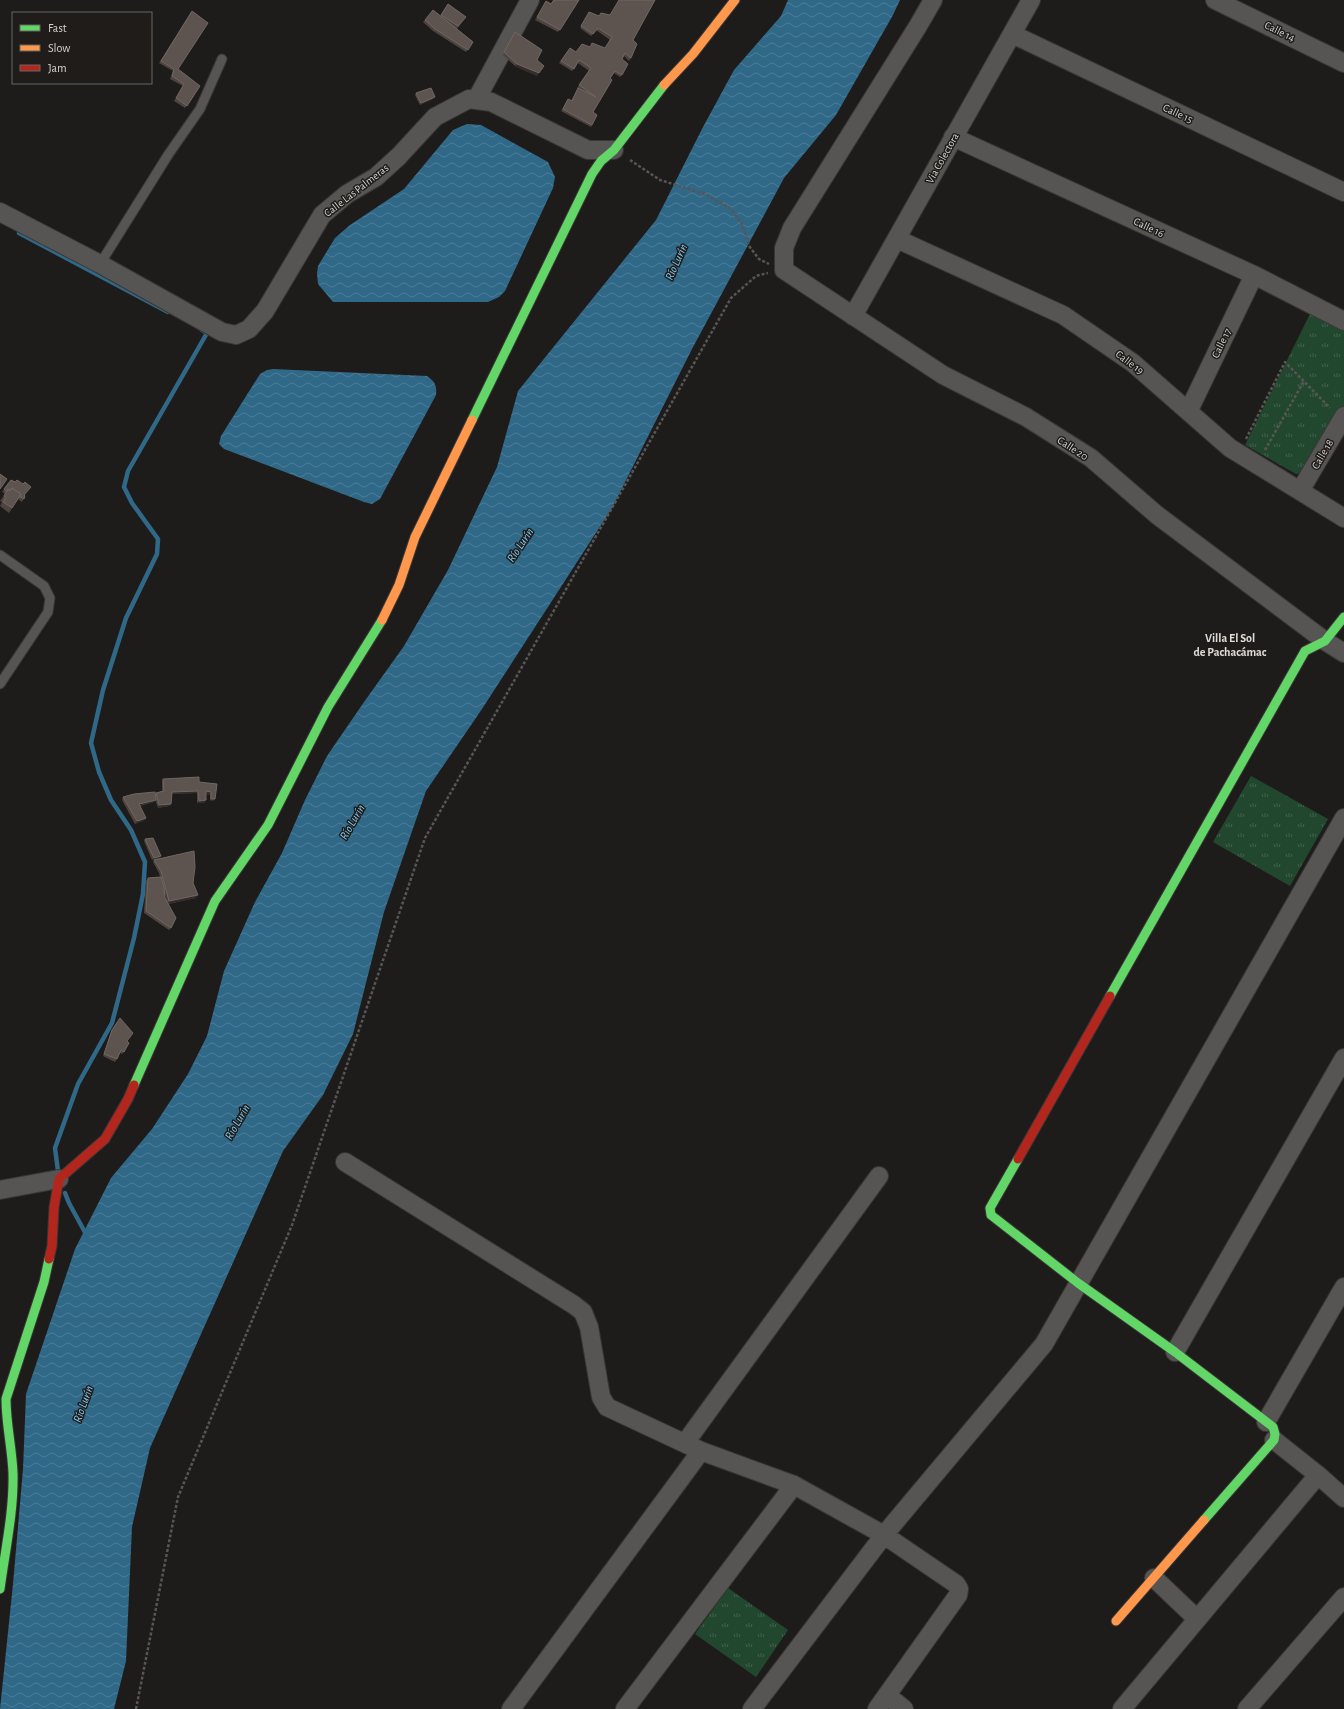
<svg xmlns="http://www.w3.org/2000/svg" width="1344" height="1709" viewBox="0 0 1344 1709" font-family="'Alegreya Sans',sans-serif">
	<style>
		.park { fill: url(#park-tufts) }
		.water { fill: url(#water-waves) }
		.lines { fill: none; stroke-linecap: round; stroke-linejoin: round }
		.stream { stroke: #306888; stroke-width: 4.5 }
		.lane-casing { stroke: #393736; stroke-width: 11 }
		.street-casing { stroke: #393736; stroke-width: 20 }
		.fast-casing { stroke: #393736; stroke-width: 11 }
		.slow-casing { stroke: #393736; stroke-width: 11 }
		.jam-casing { stroke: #393736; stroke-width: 11 }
		.path { stroke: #575655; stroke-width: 2.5; stroke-dasharray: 3 2; stroke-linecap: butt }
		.lane { stroke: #565553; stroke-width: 9 }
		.street { stroke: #565553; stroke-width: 18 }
		.fast { stroke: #63d668; stroke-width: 9 }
		.slow { stroke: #ff974d; stroke-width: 9 }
		.jam { stroke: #b3261e; stroke-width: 9 }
		.wall { fill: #4e433f; fill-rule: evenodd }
		.shaded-wall { fill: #352d2a }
		.building { fill: #5d534f; stroke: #706763 }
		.labels { text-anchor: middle; stroke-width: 3; stroke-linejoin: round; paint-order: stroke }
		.street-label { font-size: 11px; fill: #d6d4d2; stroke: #1f1c19 }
		.water-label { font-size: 12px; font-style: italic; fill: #85caf4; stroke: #1f1c19 }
		.neighbourhood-label { font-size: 12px; font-weight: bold; fill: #dfdbd7; stroke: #1f1c19 }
	</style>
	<defs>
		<pattern id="park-tufts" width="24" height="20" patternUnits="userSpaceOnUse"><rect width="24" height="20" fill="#22472f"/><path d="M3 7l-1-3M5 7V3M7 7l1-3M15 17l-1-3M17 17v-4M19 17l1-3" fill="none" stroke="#41614c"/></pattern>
		<pattern id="water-waves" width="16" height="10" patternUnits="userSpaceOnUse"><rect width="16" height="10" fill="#306888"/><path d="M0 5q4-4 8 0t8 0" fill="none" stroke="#4d7d98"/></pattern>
	</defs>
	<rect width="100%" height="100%" fill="#1e1c1a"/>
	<path class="park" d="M1310 314 1344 330V407L1303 473 1296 474 1245 445Z
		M1251 776 1328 819 1290 886 1213 842Z
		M728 1588 788 1630 756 1677 695 1634Z"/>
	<path class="water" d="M788 0H900L893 15 836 115 784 178 692 349 612 508 482 709 426 791 384 912 353 1034 323 1095 283 1151 150 1448 132 1527 126 1661 114 1709H0L13 1584 23 1469 26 1394 75 1249 111 1178 152 1129 188 1074 207 1036 224 971 255 902 282 853 305 800 327 756 364 702 404 646 448 570 497 467 518 391 656 220 703 127 734 70 781 16Z
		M467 124 481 125 548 162 555 177 553 188 505 291 499 297 488 302H333L318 284 317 274 318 266 335 238 350 225 404 189 453 130Z
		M273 369 427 376C435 382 437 385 436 395L380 499 372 504 364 502 224 449 219 444 221 436 260 374 267 370Z"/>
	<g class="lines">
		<path class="stream" d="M19 233 168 312
			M58 1171 55 1148 78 1084 112 1023 134 938 143 894 145 862 131 830 111 800 99 772 91 743 103 690 126 618 157 554 158 539 132 503 124 487 128 471 207 333 202 330
			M65 1193 69 1203 87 1236"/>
		<g class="lane-casing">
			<path id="lane" d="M100 264 168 155 200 109 222 59
				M0 555 44 586 50 598 48 612 0 684"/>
		</g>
		<g class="street-casing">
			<path id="street" d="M933 0 918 26 792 228 784 248V270L943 375 1026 417 1091 458 1157 515 1325 641 1344 653
				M1215 0 1344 63
				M1012 34 1344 192
				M476 100 530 0
				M953 137 1254 275 1344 321
				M0 212 100 264 222 332 236 335 249 329 265 311 322 215 347 194 376 177 399 156 435 117 469 99 491 102 588 150H614
				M897 239 1063 315 1133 363 1230 448 1344 518
				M853 316 1031 0
				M1189 410 1254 275
				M1300 491 1344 416
				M345 1162 574 1305 583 1312 589 1327 601 1397 607 1407 701 1451 794 1485 884 1535 956 1584 959 1589 958 1595 877 1709
				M0 1190 59 1179
				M1175 1352 1344 1058
				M1266 1422 1344 1287
				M1274 1440 1318 1475 1344 1498
				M685 1443 879 1176
				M1154 1578 1197 1619
				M887 1695 904 1709
				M511 1709 701 1451
				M625 1709 794 1485
				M752 1709 884 1535 1044 1344 1344 818
				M1122 1709 1318 1475
				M1247 1709 1344 1597"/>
		</g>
		<g class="fast-casing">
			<path id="fast" d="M472 420 592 174 601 161 614 150 664 85
				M1110 996 1305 651 1325 641 1344 617
				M134 1085 215 901 268 825 328 707 382 620
				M1018 1159 990 1208 991 1215 1078 1283 1175 1352 1273 1427 1275 1434 1274 1440 1204 1520
				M0 1589C5 1551 14 1511 13 1473 12 1448 6 1424 6 1399L44 1282 49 1259"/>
		</g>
		<g class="slow-casing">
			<path id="slow" d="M664 85 693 54 735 0
				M382 620 399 585 415 537 472 420
				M1116 1621 1204 1520"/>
		</g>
		<g class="jam-casing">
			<path id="jam" d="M1018 1159 1110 996
				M49 1259 52 1246 54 1207 59 1179 105 1139 128 1099 134 1085"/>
		</g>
		<path class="path" d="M630 160 660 180 705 194 731 209 742 224 749 246 759 259 769 264
			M1246 439 1285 362 1330 408
			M1265 450 1304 381
			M136 1709 178 1497 292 1225 425 838 731 298 756 276 768 273"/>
		<use href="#lane" class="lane"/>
		<use href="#street" class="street"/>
		<use href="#fast" class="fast"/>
		<use href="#slow" class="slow"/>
		<use href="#jam" class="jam"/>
	</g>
	<path class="wall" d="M553 0H579L558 32 535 20 546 1 551 4Z
		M448 4 466 17 457 29 473 42 466 52 433 31 423 22 425 20 440 16Z
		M192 11 178 69 200 86 185 108 174 101 183 86 170 79 173 71 159 63Z
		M589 12 599 16 633 40 631 58 629 61 624 56 622 59V75L620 77 614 73 610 79 593 112 592 125 591 127 561 111 568 99 571 101 578 88H577L589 71 578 63 572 71 559 63 570 48 576 52 590 47 605 48 610 40 596 30 591 36 580 28Z
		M515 32 537 60V76L515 66 503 55Z
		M416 93 433 99 420 105 415 95Z
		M11 480 15 482 31 487 24 495 25 496 22 502 18 499 9 513 0 506 2 502 0 501 5 494 2 492Z
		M163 779 217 784 214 801H210V795L206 794V800L204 803H197V793L172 794 171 804 169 806 158 808 155 799 154 802 140 806 146 818 145 820 135 824 122 800 123 797 155 795 156 793 162 791V781Z
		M145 839 160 859 193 883 196 898 168 904 171 928 169 930 144 913 146 881 148 878 160 877 159 873 153 862 154 860H155H152L144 841ZM164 890 167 902 165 898Z
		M120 1018 127 1041 124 1052 122 1054 120 1053 115 1062 103 1056 111 1032Z"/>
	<path class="shaded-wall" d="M517 64 539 73 537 76 515 66Z
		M435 97 433 99 420 105 421 103Z
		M198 791 197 793 170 794 172 792Z
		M206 791 211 792 210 795 204 794Z
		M211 799H215L214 801H210Z
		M156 800 154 802 137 806 139 804Z
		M206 800 204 803H197L199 801Z
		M171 804 169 806 158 808 159 805Z
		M146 818 145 820 135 824 137 821Z
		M161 856 160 859 152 860 154 858Z
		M198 895 196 898 168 904 169 901Z"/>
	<path class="building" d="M554 0H579L560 30 537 17 546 1 551 4Z
		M619 0H655L633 40 637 44 631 58 625 53 622 59 628 64 622 75 615 71 610 78 612 80 593 112 597 115 592 125 563 109 568 99 572 101 578 88 596 97 579 85 591 68 579 60 574 69 561 61 570 48 576 52 582 44 590 47 592 43 605 48 612 37 598 28 593 34 581 26 589 12 599 16 601 13 610 15Z
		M448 4 466 17 458 26 441 15Z
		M433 10 473 42 468 50 435 29 425 20Z
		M192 11 208 23 178 69 200 86 187 106 176 98 184 84 172 76 174 69 161 61Z
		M515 32 542 50 537 60 544 66 539 73 517 64 504 52Z
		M431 88 435 97 421 103 416 93Z
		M0 474 7 479 0 489Z
		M11 480 15 482 17 480 23 484 25 482 31 487 24 495 25 496 24 499 19 496 21 494 12 488 10 490 8 489 7 492 4 489Z
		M12 488 21 494 12 508 3 502 6 497 4 496 8 489 10 491Z
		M199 777V782L217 784 215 799H211V792L206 791V800L199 801 198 791 172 792 171 804 159 805 156 793 164 791 163 779Z
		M155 792 156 800 139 804 146 818 137 821 123 797 134 794Z
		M153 838 161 856 154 858 145 839Z
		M194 851 195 867 193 883 198 895 169 901 161 871 154 860Z
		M161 877 164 887 165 898 176 918 171 928 146 911 148 878Z
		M120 1018 133 1033 127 1041 129 1043 124 1052 121 1050 117 1059 104 1054 112 1030Z"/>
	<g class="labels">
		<g class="street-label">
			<text transform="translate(1280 31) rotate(26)" y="4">Calle 14</text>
			<text transform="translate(1178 113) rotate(25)" y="4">Calle 15</text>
			<text transform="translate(942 158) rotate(-61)" y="4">Via Colectora</text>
			<text transform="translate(356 190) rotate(-38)" y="4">Calle Las Palmeras</text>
			<text transform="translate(1149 227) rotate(25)" y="4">Calle 16</text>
			<text transform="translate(1221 343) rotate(-64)" y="4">Calle 17</text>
			<text transform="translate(1130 362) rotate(37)" y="4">Calle 19</text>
			<text transform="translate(1073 448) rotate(33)" y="4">Calle 20</text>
			<text transform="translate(1322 454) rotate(-60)" y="4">Calle 18</text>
		</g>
		<g class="water-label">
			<text transform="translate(676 262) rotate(-66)" y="4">Río Lurín</text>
			<text transform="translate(520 545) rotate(-56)" y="4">Río Lurín</text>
			<text transform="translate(352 822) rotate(-60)" y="4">Río Lurín</text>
			<text transform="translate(237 1122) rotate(-60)" y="4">Río Lurín</text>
			<text transform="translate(83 1404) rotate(-70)" y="4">Río Lurín</text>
		</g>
		<g class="neighbourhood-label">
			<text x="1230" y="642">Villa El Sol<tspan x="1230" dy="14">de Pachacámac</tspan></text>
		</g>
	</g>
	<rect x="12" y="12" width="140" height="72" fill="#1f1c19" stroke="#686663"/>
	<rect x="20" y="25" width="20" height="6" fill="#63d668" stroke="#686663"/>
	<text x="48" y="32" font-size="12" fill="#d6d4d2">Fast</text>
	<rect x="20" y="45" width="20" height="6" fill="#ff974d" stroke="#686663"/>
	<text x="48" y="52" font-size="12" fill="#d6d4d2">Slow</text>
	<rect x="20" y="65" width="20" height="6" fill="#b3261e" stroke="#686663"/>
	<text x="48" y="72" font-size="12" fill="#d6d4d2">Jam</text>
</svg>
